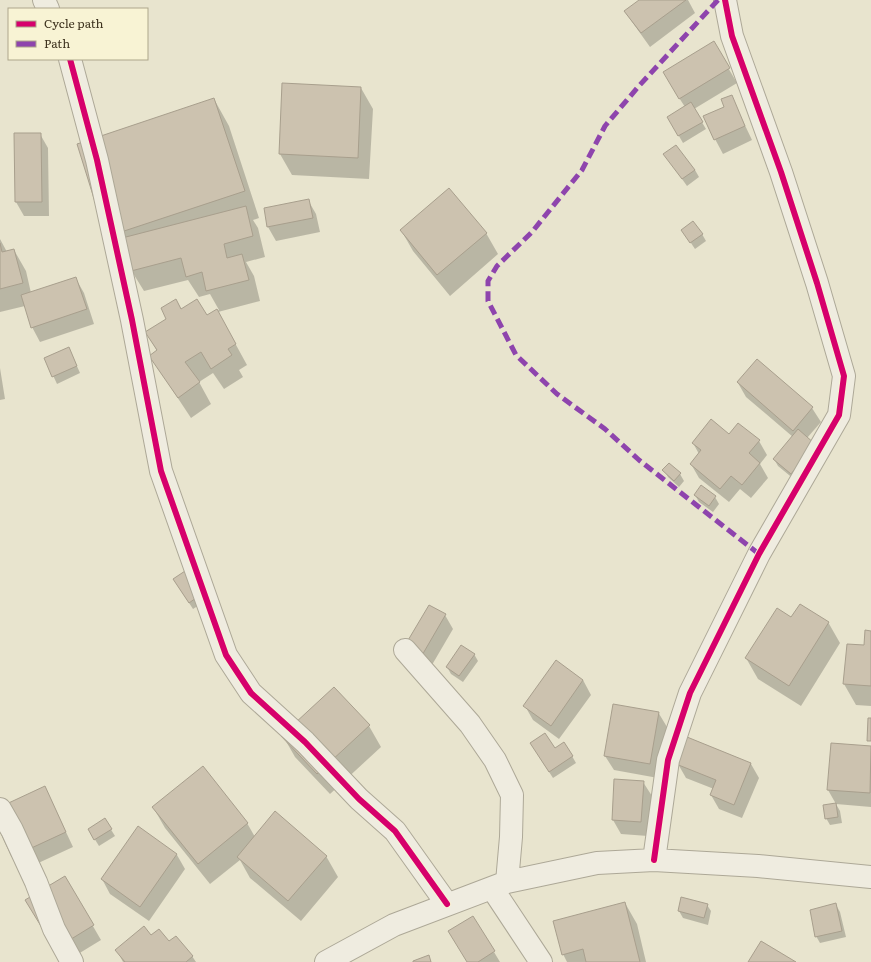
<svg xmlns="http://www.w3.org/2000/svg" width="871" height="962" viewBox="0 0 871 962" font-family="Literata,serif">
	<style>
		.shadow { fill: #0003 }
		.building { fill: #ccc2af; stroke: #a89f8d }
		.lines { fill: none; stroke-linecap: round; stroke-linejoin: round }
		.minor-casing { stroke: #ada897; stroke-width: 24 }
		.minor { stroke: #efece0; stroke-width: 22 }
		.quiet { stroke: #8e44ad; stroke-width: 5; stroke-dasharray: 10 5; stroke-linecap: butt }
		.cycleway-casing { stroke: #f8f3d4; stroke-width: 8 }
		.cycleway { stroke: #d6006c; stroke-width: 6 }
	</style>
	<rect width="100%" height="100%" fill="#e8e4ce"/>
	<path class="shadow" d="M641 0H688L695 13 650 47 625 12Z
		M713 42 737 83 694 109 706 129 683 143 668 117 685 107 672 87Z
		M361 88 373 109 369 179 292 175 280 154Z
		M731 96 752 140 723 154 715 139Z
		M214 99 229 126 259 218 253 220 258 228 265 257 246 262 254 276 260 301 218 312 247 365 239 370 243 377 224 389 213 373 199 382 211 404 191 418 150 356 157 351 146 332 167 319 176 300 182 310 207 317 219 310 210 294 199 297 188 280 144 291 131 270 107 236Z
		M15 134H40L48 148 49 216H24L16 202Z
		M665 155 695 170 699 177 687 186Z
		M308 200 316 214 320 232 276 241 268 227 265 209Z
		M401 230 486 233 498 254 450 296 413 251Z
		M702 234 706 241 695 249 687 237Z
		M0 239 7 252 14 250 26 271 31 293 76 279 84 293 94 324 40 342 32 327 25 306 0 312Z
		M69 348 80 373 57 384 45 358Z
		M0 368 5 399 0 400Z
		M738 383 812 408 821 422 807 438 795 480 778 466 774 459 793 437 746 397Z
		M759 441 767 455 760 464 768 478 751 498 740 489 729 502 699 478 691 464 699 454 693 443Z
		M664 470 680 474 684 481 679 487 668 477Z
		M695 495 715 497 719 504 713 512 699 502Z
		M178 586 207 600 193 609Z
		M445 615 453 629 429 670 413 661Z
		M791 618 828 622 840 643 801 706 758 679 746 658Z
		M871 632V706L856 705 844 684Z
		M474 654 478 661 463 682 451 674 447 667Z
		M583 680 591 695 559 739 533 720 525 706Z
		M658 712 667 727 658 778 614 770 605 756Z
		M369 726 381 747 330 794 295 757 283 736Z
		M531 744 572 756 576 763 553 778Z
		M832 744 871 747V807L836 804 840 811 842 823 830 825 826 818 824 806 836 804 828 790Z
		M678 764H751L759 778 742 818 719 809 711 795 714 789 686 778Z
		M643 782 652 796 648 836 621 834 613 820Z
		M45 787 73 847 21 871Z
		M153 807 247 823 255 837 326 856 338 877 301 921 250 878 240 860 210 884 165 828Z
		M105 820 115 836 99 846 89 830Z
		M138 828 177 855 185 869 149 921 110 894 102 879Z
		M65 878 101 940 65 962Z
		M682 899 707 905 711 911 708 925 683 918 679 911Z
		M625 903 637 924 646 962H567L563 954Z
		M836 905 840 912 846 937 820 943 816 936Z
		M151 937 169 943 192 956 196 962H123L117 950Z
		M494 952 500 962H468Z"/>
	<path class="building" d="M639 0H686L641 33 624 11Z
		M714 41 730 68 679 99 663 72Z
		M282 83 361 87 358 158 279 154Z
		M732 95 745 126 714 140 703 116 724 107 721 99Z
		M214 98 245 191 106 237 77 144Z
		M691 102 703 122 678 136 667 117Z
		M14 133H41L42 202H15Z
		M676 145 695 170 682 179 663 154Z
		M449 188 487 233 437 275 400 230Z
		M309 199 313 218 267 227 264 208Z
		M246 206 253 236 224 244 227 258 242 254 249 280 206 291 202 272 186 277 181 258 131 271 122 238Z
		M693 221 703 234 690 243 681 230Z
		M0 243 2 252 14 249 23 283 0 289Z
		M76 277 87 309 31 328 21 295Z
		M176 299 181 309 197 299 207 315 217 309 236 344 228 349 232 355 211 369 201 352 185 362 200 382 178 398 149 356 157 350 145 332 166 319 161 308Z
		M69 347 77 366 52 377 44 358Z
		M757 359 813 407 793 431 737 382Z
		M711 419 729 434 738 423 760 440 749 453 760 463 742 485 731 476 720 489 690 464 701 450 692 443Z
		M798 429 815 444 791 474 773 459Z
		M669 463 681 473 674 481 662 470Z
		M701 485 716 496 709 506 694 495Z
		M188 569 203 593 189 603 173 579Z
		M800 604 829 622 789 686 745 658 777 608 791 617Z
		M429 605 446 614 421 657 404 647Z
		M865 630 871 631V686L843 684 847 644 864 645Z
		M461 645 475 654 459 676 446 667Z
		M556 660 583 680 551 726 523 706Z
		M334 687 370 725 317 774 281 736Z
		M613 704 659 712 650 764 604 756Z
		M868 718H871V741H867Z
		M545 733 555 748 564 742 573 756 549 772 530 743Z
		M687 737 751 763 734 805 710 795 716 780 676 764Z
		M831 743 871 746 870 793 827 790Z
		M203 766 248 823 198 864 152 807Z
		M614 779 644 781 641 822 612 820Z
		M45 786 66 832 12 857 0 831V807Z
		M836 803 838 817 825 819 823 805Z
		M275 811 327 856 288 901 237 857Z
		M105 818 112 829 94 840 88 829Z
		M138 826 177 854 140 907 101 879Z
		M65 876 94 925 55 949 25 900Z
		M681 897 708 904 704 918 678 911Z
		M625 902 640 962H586L583 949 562 955 553 921Z
		M836 903 842 931 815 937 810 910Z
		M473 916 495 951 478 962H467L448 931Z
		M144 926 151 935 159 929 169 941 176 936 193 956 186 962H125L115 950Z
		M761 941 796 962H748Z
		M429 955 431 962H413V961Z"/>
	<g class="lines">
		<g class="minor-casing">
			<path id="minor" d="M44 0 48 9
				M70 59 97 160 132 320 161 471 226 655 251 693 305 742 359 799 395 831 447 904
				M405 650 470 724 495 760 512 795 511 837 507 882
				M0 809 12 830 36 882 54 929 72 962
				M654 860 668 760 690 693 759 554 839 415 844 376 817 283 781 172 732 36 725 0
				M492 888 541 962
				M326 962 394 925 507 882 597 863 654 860 758 866 871 877"/>
		</g>
		<use href="#minor" class="minor"/>
		<path class="quiet" d="M718 0 638 87 605 126 582 170 532 232 497 266 488 281V301L516 355 557 394 605 429 639 460 759 554"/>
		<g class="cycleway-casing">
			<path id="cycleway" d="M70 59 97 160 132 320 161 471 226 655 251 693 305 742 359 799 395 831 447 904
				M654 860 668 760 690 693 759 554 839 415 844 376 817 283 781 172 732 36 725 0"/>
		</g>
		<use href="#cycleway" class="cycleway"/>
	</g>
	<rect x="8" y="8" width="140" height="52" fill="#f8f3d4" stroke="#ada68b"/>
	<rect x="16" y="21" width="20" height="6" fill="#d6006c" stroke="#ada68b"/>
	<text x="44" y="28" font-size="12" fill="#3d321e">Cycle path</text>
	<rect x="16" y="41" width="20" height="6" fill="#8e44ad" stroke="#ada68b"/>
	<text x="44" y="48" font-size="12" fill="#3d321e">Path</text>
</svg>
